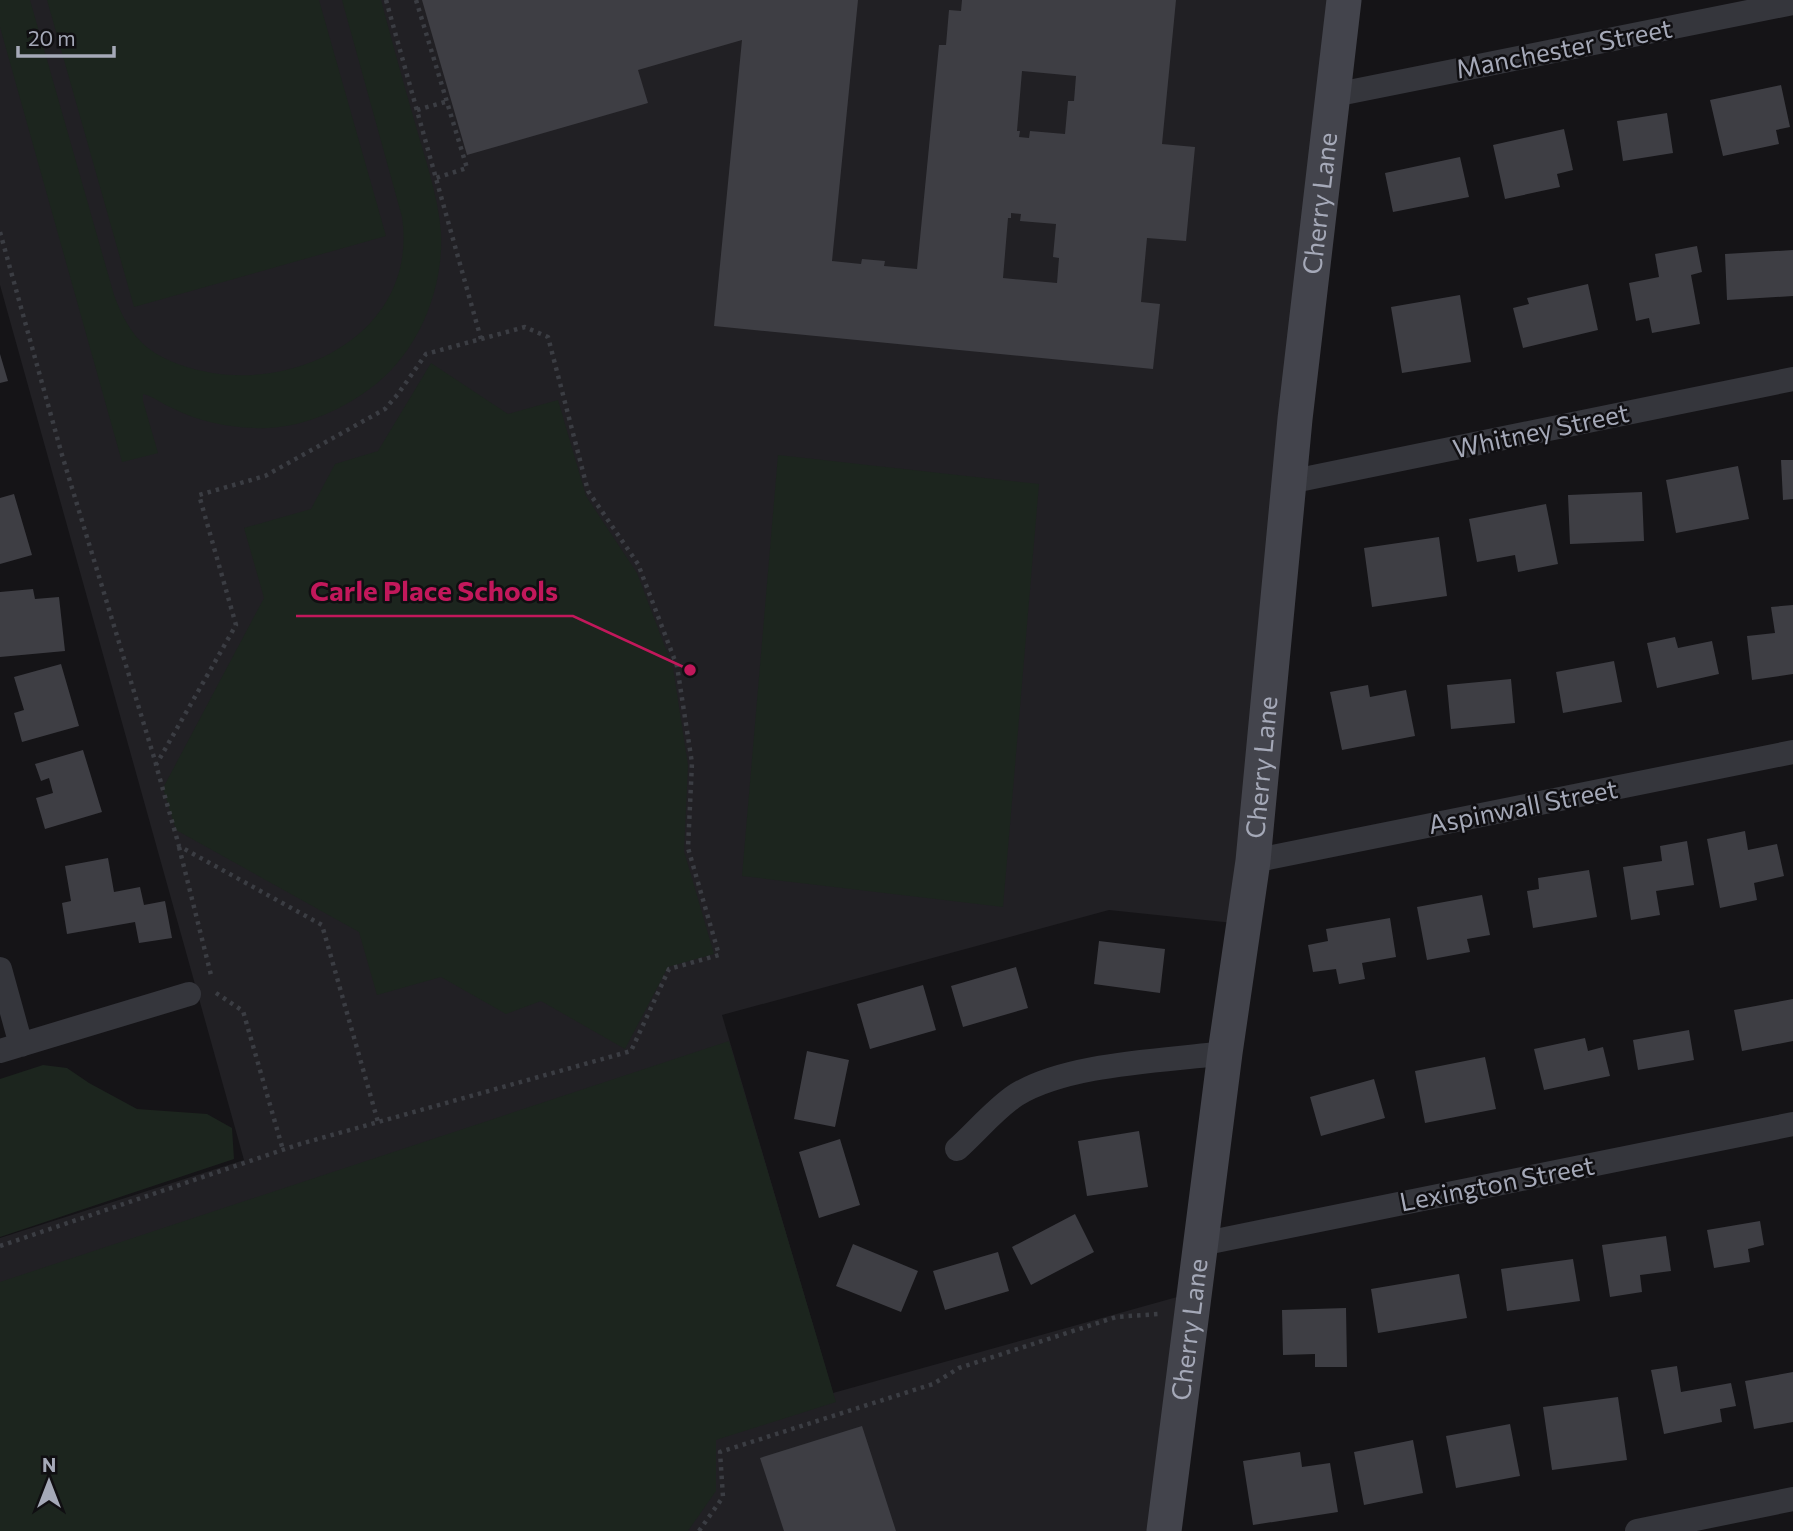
<svg xmlns="http://www.w3.org/2000/svg" width="1793" height="1531" viewBox="0 0 1793 1531" font-family="Commissioner,sans-serif">
	<style>
		.built { fill: #212024 }
		.green { fill: #1c251e }
		.building { fill: #3e3e44; fill-rule: evenodd }
		.lines { fill: none; stroke-linecap: round; stroke-linejoin: round }
		.path { stroke: #3b3d43; stroke-width: 4.5; stroke-dasharray: 3.5 5; stroke-linecap: butt }
		.street { stroke: #35363c; stroke-width: 24 }
		.secondary { stroke: #43444c; stroke-width: 35 }
		.labels { text-anchor: middle; stroke-width: 5; stroke-linejoin: round; paint-order: stroke }
		.street-label { font-size: 26px; fill: #a5a9b8; stroke: #100f12 }
		.leader { fill: none; stroke: #c2185b; stroke-width: 2.5 }
		.callout-dot { fill: #c2185b; stroke: #100f12; stroke-width: 2.5 }
		.callout-label { font-size: 28px; text-anchor: middle; font-weight: bold; fill: #c2185b; stroke: #100f12; stroke-width: 5; stroke-linejoin: round; paint-order: stroke }
	</style>
	<rect width="100%" height="100%" fill="#151417"/>
	<path class="built" d="M0 0H1344L1243 924 1109 910 722 1015 833 1393 1195 1292 1164 1531H0V1238L244 1160 0 285Z"/>
	<path class="green" d="M0 0H30L114 295C121 314 131 335 148 348 166 362 190 369 212 373 309 388 418 326 402 217L342 0H381C392 41 403 82 415 123 425 159 438 195 441 232 444 291 417 356 368 390 335 414 295 430 254 428 226 427 197 421 172 408 162 404 153 396 143 394V401L158 453 122 462 0 27Z
		M47 0H319L386 236 134 307Z
		M431 363 508 414 558 400 586 496 637 573 673 668 688 765 684 851 714 954 668 967 625 1049 541 1001 506 1014 441 977 377 995 359 932 176 830 163 788 264 598 244 528 311 509 335 464 378 451Z
		M778 455 1039 484 1003 907 742 876Z
		M729 1041 836 1402 716 1440V1491L688 1531H0V1282Z
		M43 1065 67 1068 89 1083 137 1109 207 1114 232 1128 234 1159 0 1237V1079Z"/>
	<path class="building" d="M422 0H858L832 261 861 264 862 259 885 261 884 266 917 269 939 45H946L949 10 961 11 962 0H1176L1162 144 1195 147 1186 241 1147 238 1141 302 1160 304 1153 369 714 326 742 40 638 70 648 103 467 155ZM1022 71 1076 76 1074 101H1068L1065 134 1030 131 1029 138 1019 137 1020 131H1017ZM1011 213 1021 214 1020 221 1056 224 1053 257 1059 258 1057 283 1003 278 1008 218H1011Z
		M1781 85 1790 127 1776 130 1779 144 1723 156 1710 100Z
		M1667 113 1673 153 1623 161 1617 121Z
		M1564 129 1573 170 1557 174 1560 187 1505 199 1493 145Z
		M1460 157 1469 197 1393 212 1385 173Z
		M1697 246 1702 272 1691 275 1700 324 1652 333 1649 318 1636 321 1629 283 1659 277 1655 254Z
		M1793 250V296L1727 300 1725 254Z
		M1588 284 1598 330 1523 348 1513 308 1529 304 1527 298Z
		M1460 295 1471 362 1402 373 1391 307Z
		M0 354 8 381 0 383Z
		M1781 460H1793V499L1783 500Z
		M1738 466 1749 519 1676 533 1666 480Z
		M1642 492 1644 541 1570 544 1568 495Z
		M14 494 32 555 0 564V498Z
		M1546 504 1558 564 1518 572 1515 555 1477 562 1469 519Z
		M1439 537 1447 596 1372 607 1364 548Z
		M33 589 35 599 59 597 65 651 0 657V592Z
		M1793 605V674L1752 680 1747 636 1775 633 1771 607Z
		M1675 637 1678 648 1712 641 1719 674 1657 688 1647 643Z
		M1614 661 1622 702 1563 713 1556 672Z
		M61 664 79 726 22 742 14 713 24 710 14 677Z
		M1511 679 1515 723 1451 729 1447 685Z
		M1368 685 1370 697 1406 690 1415 736 1342 750 1330 692Z
		M83 750 102 812 45 829 36 798 53 793 49 778 41 781 35 764Z
		M1745 831 1748 850 1777 844 1784 876 1754 883 1757 900 1720 908 1707 839Z
		M1687 841 1694 885 1656 891 1660 915 1631 920 1623 867 1662 861 1660 846Z
		M108 858 114 892 140 887 144 905 165 901 172 938 139 943 135 922 67 934 62 903 71 901 65 866Z
		M1589 870 1597 917 1533 928 1527 891 1539 889 1538 878Z
		M1482 895 1490 935 1467 939 1470 952 1427 960 1417 907Z
		M1390 918 1396 957 1362 963 1365 979 1339 984 1336 969 1313 972 1308 945 1328 941 1326 929Z
		M1099 941 1165 949 1160 993 1094 984Z
		M1016 967 1028 1008 963 1027 951 986Z
		M923 985 936 1030 870 1049 857 1004Z
		M1793 999V1041L1742 1051 1734 1010Z
		M1689 1030 1694 1060 1638 1070 1633 1040Z
		M1585 1038 1588 1051 1603 1047 1610 1076 1544 1090 1534 1049Z
		M807 1051 849 1060 835 1127 794 1119Z
		M1485 1057 1496 1109 1425 1123 1415 1071Z
		M1374 1079 1385 1118 1321 1136 1310 1097Z
		M1139 1131 1148 1187 1087 1196 1078 1141Z
		M840 1139 860 1205 819 1218 799 1152Z
		M1075 1214 1094 1252 1031 1285 1012 1247Z
		M1760 1221 1764 1245 1748 1249 1750 1262 1714 1268 1707 1230Z
		M1666 1236 1671 1271 1640 1275 1642 1292 1610 1297 1602 1245Z
		M853 1244 918 1271 901 1312 836 1286Z
		M998 1252 1009 1291 945 1310 933 1271Z
		M1573 1259 1580 1301 1507 1311 1501 1269Z
		M1459 1274 1467 1318 1378 1333 1371 1289Z
		M1346 1308 1347 1367H1315V1354L1283 1355 1282 1310Z
		M1677 1366 1681 1392 1731 1383 1736 1406 1720 1409 1722 1422 1664 1434 1651 1370Z
		M1793 1372V1422L1754 1429 1745 1381Z
		M1618 1397 1627 1460 1552 1470 1543 1407Z
		M1510 1424 1520 1476 1456 1488 1446 1436Z
		M862 1426 896 1531H784L760 1458Z
		M1413 1440 1423 1493 1364 1505 1354 1452Z
		M1300 1452 1302 1467 1330 1463 1338 1512 1253 1525 1243 1461Z"/>
	<g class="lines">
		<path class="path" d="M386 0 481 339
			M416 0 467 168 436 178
			M417 110 445 102
			M0 232 62 455 156 764
			M179 847 211 975
			M216 993 243 1011 283 1150
			M0 1246 300 1144 631 1051 669 969 719 955 688 848 692 763 677 666 638 564 588 491 548 337 525 327 426 354 398 394 385 409 265 476 199 495 236 625 156 765 179 846 322 925 378 1122
			M699 1531 723 1497 720 1452 933 1384 959 1368 1116 1317 1158 1314"/>
		<path class="street" d="M1334 95 1793 3
			M1289 482 1793 379
			M1253 861 1793 752
			M0 969 21 1045
			M0 1051 189 994
			M957 1149C976 1132 995 1109 1016 1095 1068 1063 1164 1061 1225 1053
			M1201 1244 1793 1124
			M1637 1531 1793 1499"/>
		<path class="secondary" id="s1" d="M1164 1531 1225 1053 1253 861 1295 419 1344 0"/>
	</g>
	<g class="labels">
		<g class="street-label">
			<text transform="translate(1564 49) rotate(-11)" y="9">Manchester Street</text>
			<text dy="9" stroke="none"><textPath href="#s1" startOffset="1337">Cherry Lane</textPath></text>
			<text transform="translate(1541 431) rotate(-12)" y="9">Whitney Street</text>
			<text dy="9" stroke="none"><textPath href="#s1" startOffset="770">Cherry Lane</textPath></text>
			<text transform="translate(1523 807) rotate(-11)" y="9">Aspinwall Street</text>
			<text transform="translate(1497 1184) rotate(-11)" y="9">Lexington Street</text>
			<text dy="9" stroke="none"><textPath href="#s1" startOffset="203">Cherry Lane</textPath></text>
		</g>
	</g>
	<path class="leader" d="M690 670L573 616H296"/>
	<circle class="callout-dot" cx="690" cy="670" r="7"/>
	<g class="callout-label">
		<text x="434" y="601">Carle Place Schools</text>
	</g>
	<g transform="translate(49 1482)" stroke="#100f12" stroke-width="5" paint-order="stroke">
	<path d="M0-5L12 26L0 18L-12 26Z" fill="#a5a9b8"/>
	<text y="-10" font-size="19" font-weight="bold" text-anchor="middle" fill="#a5a9b8">N</text>
	</g>
	<path d="M18 46v10h96v-10" fill="none" stroke="#a5a9b8" stroke-width="3.5"/>
	<text x="28" y="46" font-size="21" fill="#a5a9b8" stroke="#100f12" stroke-width="5" paint-order="stroke">20 m</text>
</svg>
